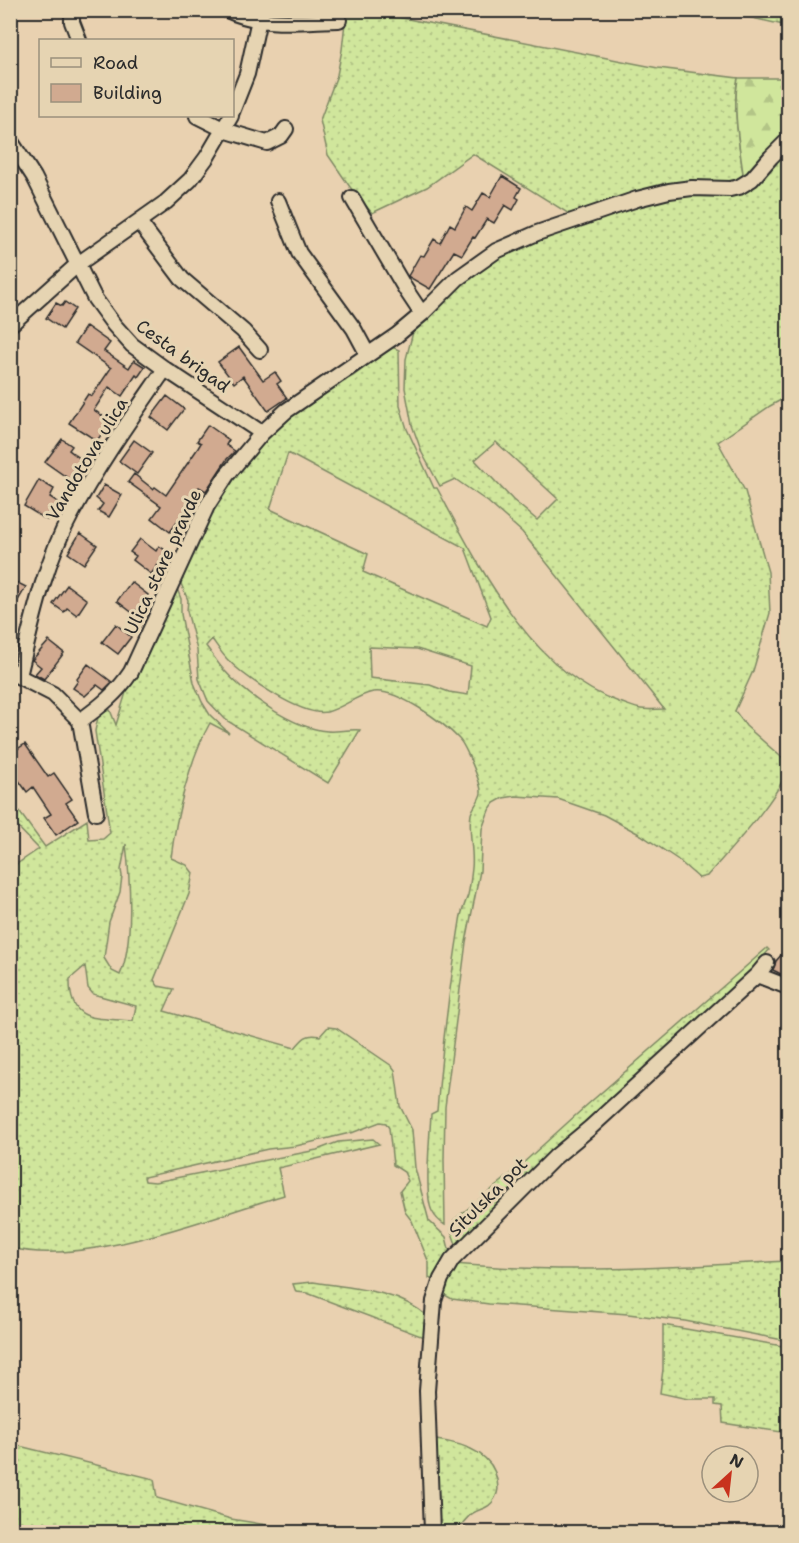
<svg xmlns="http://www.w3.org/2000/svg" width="799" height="1543" viewBox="0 0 799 1543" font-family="'Shantell Sans',sans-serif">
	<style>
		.grass { fill: url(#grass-dots); stroke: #7e8864; stroke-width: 1.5; fill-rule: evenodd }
		.forest { fill: url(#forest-firs); stroke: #7e8864; stroke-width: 1.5 }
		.building { fill: #d1aa90; stroke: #2b2b2b; stroke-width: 1.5 }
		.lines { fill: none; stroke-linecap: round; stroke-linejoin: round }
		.minor-casing { stroke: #2b2b2b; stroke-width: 18 }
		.minor { stroke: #e6d4b2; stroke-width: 14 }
		.labels { text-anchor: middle; stroke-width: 6; stroke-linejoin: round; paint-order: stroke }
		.street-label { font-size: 18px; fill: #2b2b2b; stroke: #e6d4b2 }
	</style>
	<defs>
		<pattern id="grass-dots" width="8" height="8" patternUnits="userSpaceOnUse" patternTransform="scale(1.5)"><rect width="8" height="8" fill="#d0e69c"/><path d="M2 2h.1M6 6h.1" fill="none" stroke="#b3c587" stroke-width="1.8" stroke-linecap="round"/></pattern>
		<pattern id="forest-firs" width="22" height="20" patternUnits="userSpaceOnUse" patternTransform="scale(1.5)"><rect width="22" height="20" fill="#d0e69c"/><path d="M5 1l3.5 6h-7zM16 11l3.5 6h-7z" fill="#b3c587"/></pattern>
	</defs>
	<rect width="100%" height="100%" fill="#e9d1b0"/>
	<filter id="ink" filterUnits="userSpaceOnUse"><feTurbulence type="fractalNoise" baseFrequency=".0167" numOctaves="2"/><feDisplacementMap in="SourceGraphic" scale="12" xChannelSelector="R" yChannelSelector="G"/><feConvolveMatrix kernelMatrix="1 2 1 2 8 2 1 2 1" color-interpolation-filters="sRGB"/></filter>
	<g filter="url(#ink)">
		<path class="grass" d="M357 11H367L658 68 738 78C732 111 740 148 744 181L737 184 682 186 574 217 473 154 427 187 372 213 350 187 328 155 320 120 337 75 342 50 346 13Z
			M722 11H788V26Z
			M788 145V396L770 406 718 442 745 491 768 572 770 613 753 671 735 711 746 726 788 763C788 789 726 854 707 876L699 878 677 859 641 835 604 815 558 799 516 796 503 798 494 803 489 810 482 829 480 871 466 942 445 1107 444 1160 445 1225C440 1222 435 1217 432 1211 424 1196 430 1134 431 1114L437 1111C442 1047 450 984 460 921 461 912 465 904 468 895 470 887 471 877 472 868 474 851 468 831 471 814 473 807 480 800 481 793 482 784 465 745 459 739 444 723 397 688 373 692 357 695 343 708 327 712 302 717 246 678 228 660 222 654 217 646 212 639L206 646C212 654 217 662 223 669 246 695 292 728 327 731 337 732 349 729 360 730L328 783 226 720 208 701 199 679 197 650 187 611 188 600 179 579 212 504 254 451 280 423 337 384 353 376 392 347 399 350 400 406 407 429 434 488H437C479 566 530 671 619 702 626 704 634 708 641 709 648 710 657 709 664 709L522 532 488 502 455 479 440 486 422 453 412 425 405 388 406 359 414 328 477 269 516 247 665 194H728ZM496 442 558 499 537 520 513 500 475 460ZM288 453 465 548 491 617 487 626 363 572 368 554 270 509ZM369 647 417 649 471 666 468 695 449 692 430 685 370 678Z
			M176 586 181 599V614L194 683 202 702 210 715 229 733 210 723C189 760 176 817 171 858L187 865 193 873 189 894 154 980 158 986 174 989 164 1011 295 1048C303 1038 307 1033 320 1036L328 1027 336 1028 392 1066 395 1070 400 1106 412 1130 415 1168 429 1221 446 1237 450 1253 433 1280 429 1278V1263L412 1221 405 1212 400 1191 408 1181 404 1172 393 1165 389 1128 386 1123 380 1122 354 1132 296 1146 268 1149 144 1177 145 1181 155 1182 317 1150 338 1142 373 1139 379 1144 278 1168 284 1195C211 1217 85 1267 11 1248V868L39 849 11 820 10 799 45 847 87 820 89 840 103 839 110 833 95 731 98 717 103 712 110 710 116 725 127 689 144 659ZM126 844C130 878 134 944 120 975L112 971 104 958 109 922 120 892 122 876 121 870ZM85 966 88 988 93 994 136 1006 133 1021C97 1017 69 1025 70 979Z
			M767 948 769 950 752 970 683 1039 457 1247 451 1230 454 1220 511 1174 587 1105Z
			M788 1261V1341L685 1321 628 1314 489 1304 452 1299 441 1293 455 1264C565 1274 678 1267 788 1261Z
			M313 1282C351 1288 398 1290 427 1316L426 1338 307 1293 296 1292 293 1284Z
			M663 1325 788 1347V1433L723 1423 722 1406 715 1405V1399H688L660 1393 663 1369Z
			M436 1440C461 1443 492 1451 497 1480 498 1487 499 1491 495 1498 490 1508 482 1508 473 1513 468 1516 464 1522 460 1526H456L455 1532H437Z
			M11 1444 154 1479 157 1498 231 1519 291 1529 390 1532H11Z"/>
		<path class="forest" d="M738 78H788V135L744 181C740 148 732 111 738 78Z"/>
		<path class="building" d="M502 176 521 188 516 197 519 199 513 210 505 205 494 223 487 219 475 238 473 237 462 255 454 251 430 289 409 277 408 276 420 255 424 256 434 239 440 243 450 224 455 227 466 207 472 211 483 193 490 197Z
			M65 302 75 309 62 329 46 318 56 303 62 306Z
			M86 326 110 343 104 351 129 368 134 360 145 367 138 377 136 375 122 396 109 387 94 410 110 421 97 441 69 423 88 394 92 396 111 368 75 343Z
			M239 347 263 380 275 372 281 381 277 384 287 398 268 411 243 376 234 383 218 362Z
			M167 396 184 409 168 430 151 417Z
			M208 425 229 440 226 445 235 451 227 459 206 491 199 487 185 507 194 513 185 526 178 521 170 532 152 518 161 506 128 482 134 474 153 489 155 487 166 495 198 448 201 443 197 441Z
			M62 439 72 446 69 450 86 463 72 481 45 462Z
			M134 440 152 453 137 474 119 461Z
			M39 480 54 489 50 497 58 502 47 520 24 506Z
			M104 485 122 495 109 517 98 511 103 504 96 498Z
			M80 533 97 545 84 564 68 553Z
			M140 539 156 551 159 546 173 555 163 568 158 565 151 574 133 560 136 556 130 552Z
			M10 579 26 587 10 614Z
			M131 582 148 595 134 614 117 601Z
			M67 585 87 600 77 615 67 608 64 612 53 604Z
			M116 624 131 637 118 654 102 642Z
			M49 641 64 653 44 679 35 674 41 667 32 660Z
			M88 664 112 682 104 690 97 685 85 696 73 688 78 681 77 679Z
			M25 744 48 777 54 773 72 799 66 803 78 820 56 835 44 818 51 814 33 787 27 792 10 768V754Z
			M789 946V969L783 975 773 970 776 961Z"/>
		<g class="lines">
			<g class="minor-casing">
				<path id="minor" d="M72 10V22L79 40
					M227 10C263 27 300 21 339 20
					M232 112 247 74 261 10
					M197 116 227 131 267 143 281 136 286 129
					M10 140 34 177 95 299 114 325 132 345 165 369 262 433
					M352 198 406 290 422 314
					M278 201 299 253 354 329 368 355
					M139 222 182 279 243 331 260 350
					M10 325 78 264 166 202 190 180 207 157 231 116
					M12 673 53 694 80 721 96 813
					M19 676C32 622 44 564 71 515 98 464 132 417 165 369
					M80 721C101 706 117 693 131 672L207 506 227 475 262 433 286 411 397 335 422 314 458 278 496 251 537 233 637 199 669 191 692 188 730 189 739 187 752 179 771 157 788 140
					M757 975 788 987
					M432 1532 427 1391 434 1301 441 1279 452 1260 555 1157 590 1128 757 975 767 963"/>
			</g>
			<use href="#minor" class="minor"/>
		</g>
	</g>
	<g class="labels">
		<g class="street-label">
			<text transform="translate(183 356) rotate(36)" y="6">Cesta brigad</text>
			<text transform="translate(87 459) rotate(-59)" y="6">Vandotova ulica</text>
			<text transform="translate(163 562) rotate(-65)" y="6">Ulica stare pravde</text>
			<text transform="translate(488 1197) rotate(-45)" y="6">Situlska pot</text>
		</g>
	</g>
	<rect width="799" height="1543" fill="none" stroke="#e6d4b2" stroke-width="36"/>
	<rect x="18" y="18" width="763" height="1507" fill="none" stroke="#2b2b2b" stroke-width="2" filter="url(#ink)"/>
	<rect x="39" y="39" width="195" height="78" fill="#e6d4b2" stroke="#9b907c" stroke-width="1.5"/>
	<rect x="51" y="58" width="30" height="9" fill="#e6d4b2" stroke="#9b907c" stroke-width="1.5"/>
	<text x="93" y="69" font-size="18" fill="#2b2b2b">Road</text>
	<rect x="51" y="84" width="30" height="18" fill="#d1aa90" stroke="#9b907c" stroke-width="1.5"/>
	<text x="93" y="99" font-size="18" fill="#2b2b2b">Building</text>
	<g transform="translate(730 1474) rotate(27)"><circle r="28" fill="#e6d4b2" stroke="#9b907c" stroke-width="1.5"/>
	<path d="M0-4.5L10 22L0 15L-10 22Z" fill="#c8321e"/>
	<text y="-9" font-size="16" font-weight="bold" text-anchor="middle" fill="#2b2b2b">N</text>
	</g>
</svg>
